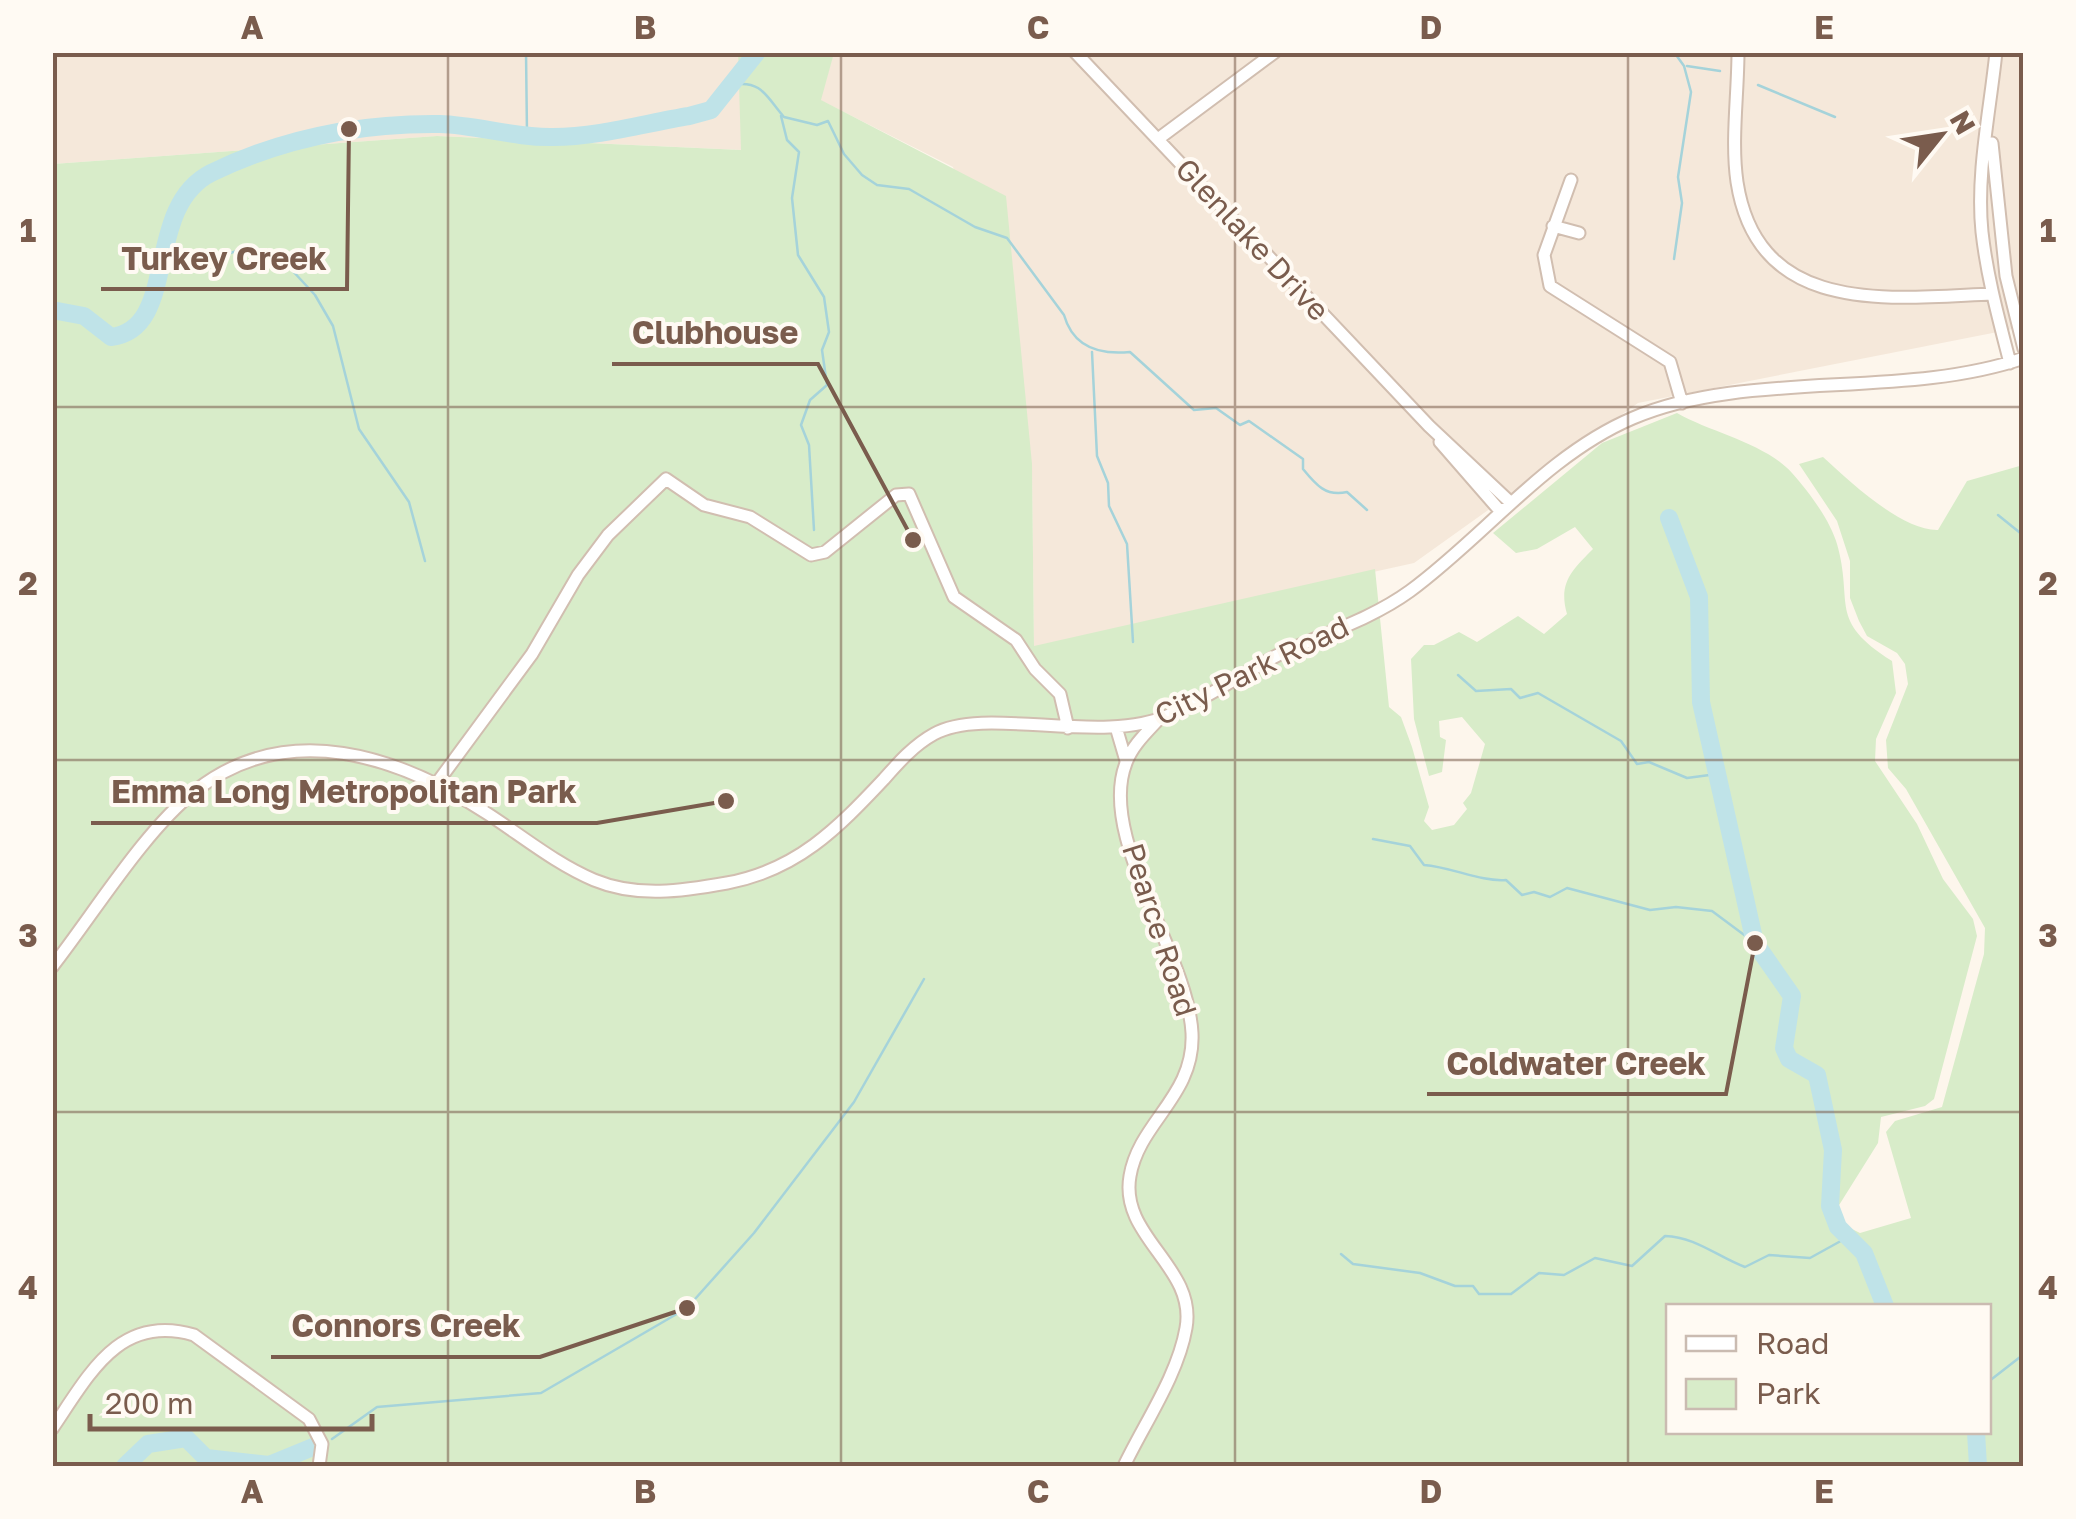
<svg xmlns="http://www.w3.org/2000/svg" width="2076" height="1519" viewBox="0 0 2076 1519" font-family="'Golos Text',sans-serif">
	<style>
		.residential { fill: #f5e8da }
		.green { fill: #d8ecc9; fill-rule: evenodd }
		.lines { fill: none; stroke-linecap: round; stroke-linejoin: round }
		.stream { stroke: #a5d3da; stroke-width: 2.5 }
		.river { stroke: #bfe3e8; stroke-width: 18 }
		.minor-casing { stroke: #d1beb0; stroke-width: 15 }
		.minor { stroke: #fff; stroke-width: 11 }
		.grid { fill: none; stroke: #7a5c4d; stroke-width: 2.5; stroke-opacity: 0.55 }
		.labels { text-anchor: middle; stroke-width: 8; stroke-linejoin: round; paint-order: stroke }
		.street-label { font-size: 30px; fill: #7a5c4d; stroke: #fffaf3 }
		.leader { fill: none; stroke: #7a5c4d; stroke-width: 4 }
		.callout-dot { fill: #7a5c4d; stroke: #fffaf3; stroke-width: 4 }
		.callout-label { font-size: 32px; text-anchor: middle; font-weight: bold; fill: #7a5c4d; stroke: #fffaf3; stroke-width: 8; stroke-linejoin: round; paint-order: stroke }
		.neatline { fill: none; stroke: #7a5c4d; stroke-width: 4 }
		.grid-label { font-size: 32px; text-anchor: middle; font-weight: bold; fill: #7a5c4d }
	</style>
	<rect width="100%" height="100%" fill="#fdf6ec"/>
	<path class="residential" d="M834 52 2023 53V327L1638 403 1414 563 1034 647 1032 471 953 167 820 100Z
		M53 53H738L742 150 437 136 53 164Z"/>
	<path class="green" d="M738 53H834L821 100 1006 196 1032 464 1034 646 1375 569 1389 707 1401 717 1412 747 1429 807 1424 821 1432 830 1454 825 1467 809 1463 803 1471 793 1485 744 1462 717 1439 721 1440 737 1446 740 1442 772 1429 776 1414 719 1411 659 1424 645H1434L1459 632 1477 642 1518 616 1544 634 1567 614C1558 583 1572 570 1593 549L1575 527 1537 549 1516 553 1493 533 1602 443 1677 413C1712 433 1765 443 1792 473 1809 492 1830 520 1837 544 1854 604 1827 620 1892 661L1896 693 1876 739 1875 761 1917 824 1943 879 1973 919 1977 936 1934 1099 1925 1106 1881 1117 1878 1143 1836 1210 1846 1226 1860 1233 1911 1218 1886 1132 1895 1121 1942 1107 1984 954 1985 928 1906 789 1888 768 1886 740 1908 684 1905 664 1897 653 1867 636 1859 621 1850 598V561L1837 521 1799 464 1823 457C1849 481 1902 531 1938 530L1967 481 2023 465V1466H52L53 164 437 136 741 150ZM1668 1306H1988V1432H1668Z"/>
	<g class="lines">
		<path class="stream" d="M526 52 527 134
			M1687 66 1720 71
			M732 85C762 79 767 98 784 117L817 125 828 121 844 154 862 175 877 185 909 189 975 227 1007 238 1064 315C1073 347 1100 355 1130 352L1194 410 1216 408 1240 425 1249 421 1303 459V469C1316 485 1326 497 1347 492L1367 510
			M1758 85 1835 117
			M781 116 787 140 799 152 792 198 798 255 824 297 829 332 822 350 827 385 810 400 801 425 809 445 814 530
			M1674 259 1682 203 1678 177 1691 92 1684 66 1674 52
			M160 266 196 265 245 248 290 268 315 295 333 326 359 429 409 502 425 561
			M1092 352 1097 456 1108 483 1109 506 1127 544 1133 642
			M1998 515 2024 536
			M1458 675 1476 691 1511 689 1520 698 1538 693 1621 741 1637 764 1649 762 1687 778 1717 774
			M1373 839 1410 846 1424 865C1452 867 1480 882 1506 880L1522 895 1534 892 1550 897 1567 888 1650 910 1676 907 1712 911 1755 943
			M1341 1254 1353 1264 1420 1273 1455 1286H1473L1479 1294H1511L1539 1273 1564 1275 1595 1258 1632 1266 1665 1236C1696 1237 1716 1256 1745 1267L1769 1255 1810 1258 1848 1237
			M1988 1382 2024 1354
			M332 1439 377 1407 541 1393 687 1308 754 1233 854 1102 924 979"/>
		<path class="river" d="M52 310 84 316 111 337C180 329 142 208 211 173 283 138 359 123 440 124 477 125 515 138 553 137 598 137 646 123 689 116L711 110 757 52
			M1669 518 1699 597 1701 702 1755 943 1792 996 1784 1048 1789 1059 1817 1075 1833 1150 1830 1206 1838 1227 1864 1253 1885 1306
			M1976 1432 1978 1466
			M125 1466 148 1444 186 1438 206 1458 269 1465 313 1447"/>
		<g class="minor-casing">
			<path id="minor" d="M1075 52 1429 426 1511 503
				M1738 52C1738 94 1731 141 1737 182 1758 318 1892 298 1992 294
				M1996 52C1990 111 1976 174 1982 232 1987 277 1999 320 2010 363
				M1158 139 1275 52
				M1992 143 2006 276 2024 349
				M1571 180 1544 255 1550 286 1670 362 1682 403
				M1553 226 1579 233
				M1440 442 1501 512
				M1116 727 1126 761
				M437 783 532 654 578 575 608 535 666 479 704 505 750 517 811 555 825 552 896 495 909 494 954 597 1016 640 1035 669 1060 694 1068 728
				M52 967C93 915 144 831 195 791 288 718 399 756 488 814 522 836 556 864 594 880 637 898 683 891 727 883 797 870 837 829 884 779 899 762 914 745 934 734 986 705 1101 746 1169 715 1207 698 1241 674 1278 655 1322 634 1370 620 1410 591 1485 536 1546 455 1633 418 1747 369 1902 400 2024 358
				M52 1429C89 1375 119 1313 194 1335L309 1419 322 1444 319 1466
				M1124 1466C1144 1424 1178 1375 1186 1328 1197 1267 1119 1237 1130 1176 1139 1122 1195 1096 1192 1033 1188 954 1097 837 1126 763 1132 746 1146 733 1158 720"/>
		</g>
		<use href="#minor" class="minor"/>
	</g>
	<path class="grid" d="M448 52V1466M841 52V1466M1235 52V1466M1628 52V1466M52 407H2024M52 760H2024M52 1112H2024"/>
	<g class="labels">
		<g class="street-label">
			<text transform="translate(1252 240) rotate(47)" y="10">Glenlake Drive</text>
			<text transform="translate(1252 671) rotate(-26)" y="10">City Park Road</text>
			<text transform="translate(1159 930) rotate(72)" y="10">Pearce Road</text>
		</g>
	</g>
	<path class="leader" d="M349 129L347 289H101M913 540L818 364H612M726 801L597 823H91M1755 943L1726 1094H1427M687 1308L540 1357H271"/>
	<g class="callout-dot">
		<circle cx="349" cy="129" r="10"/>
		<circle cx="913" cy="540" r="10"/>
		<circle cx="726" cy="801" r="10"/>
		<circle cx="1755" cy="943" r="10"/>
		<circle cx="687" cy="1308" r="10"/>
	</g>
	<g class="callout-label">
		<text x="224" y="270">Turkey Creek</text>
		<text x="715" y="344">Clubhouse</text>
		<text x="344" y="803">Emma Long Metropolitan Park</text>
		<text x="1576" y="1075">Coldwater Creek</text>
		<text x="406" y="1337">Connors Creek</text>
	</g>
	<rect width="2076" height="1519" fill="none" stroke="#fffaf3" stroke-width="110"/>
	<rect x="1666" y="1304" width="325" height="130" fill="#fffaf3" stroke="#cabbb1" stroke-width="2.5"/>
	<rect x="1686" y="1336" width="50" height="15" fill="#ffffff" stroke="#cabbb1" stroke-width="2.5"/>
	<text x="1756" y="1354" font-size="30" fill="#7a5c4d">Road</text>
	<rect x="1686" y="1379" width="50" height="30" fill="#d8ecc9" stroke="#cabbb1" stroke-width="2.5"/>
	<text x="1756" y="1404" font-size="30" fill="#7a5c4d">Park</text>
	<g transform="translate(1941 135) rotate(60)" stroke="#fffaf3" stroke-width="8" paint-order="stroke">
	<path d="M0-8L18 38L0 25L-18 38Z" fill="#7a5c4d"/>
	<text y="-15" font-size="28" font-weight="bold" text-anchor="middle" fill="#7a5c4d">N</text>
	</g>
	<path d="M90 1414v15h282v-15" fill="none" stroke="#7a5c4d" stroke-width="5"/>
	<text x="105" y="1414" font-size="30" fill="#7a5c4d" stroke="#fffaf3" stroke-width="8" paint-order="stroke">200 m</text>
	<rect x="55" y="55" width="1966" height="1409" class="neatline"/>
	<g class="grid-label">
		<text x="252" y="39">A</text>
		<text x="645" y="39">B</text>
		<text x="1038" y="39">C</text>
		<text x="1431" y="39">D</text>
		<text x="1824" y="39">E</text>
		<text x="28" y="242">1</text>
		<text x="2048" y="242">1</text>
		<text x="28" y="595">2</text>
		<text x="2048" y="595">2</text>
		<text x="28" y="947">3</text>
		<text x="2048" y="947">3</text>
		<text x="28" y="1299">4</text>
		<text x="2048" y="1299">4</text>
		<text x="252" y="1503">A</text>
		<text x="645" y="1503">B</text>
		<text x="1038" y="1503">C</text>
		<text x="1431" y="1503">D</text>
		<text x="1824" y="1503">E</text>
	</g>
</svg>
